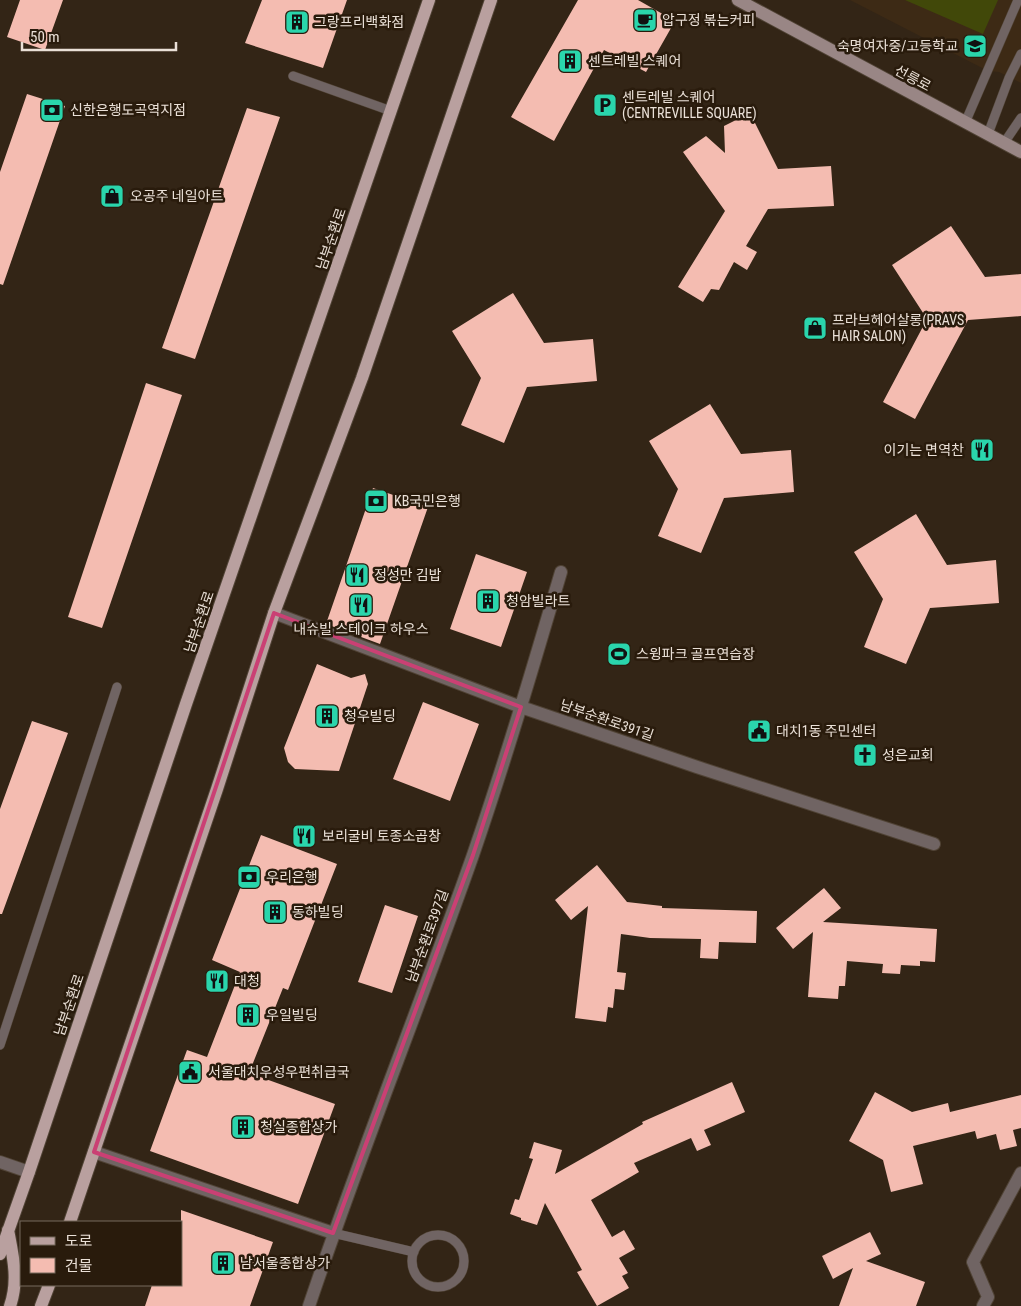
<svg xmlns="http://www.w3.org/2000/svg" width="1021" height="1306" viewBox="0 0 1021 1306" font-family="'Roboto Condensed','Noto Sans KR',sans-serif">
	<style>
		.built { fill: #3d2a15 }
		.green { fill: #414809 }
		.building { fill: #f4bcb1 }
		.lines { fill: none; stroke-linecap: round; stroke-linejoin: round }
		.lane-casing { stroke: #504335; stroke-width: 10 }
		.street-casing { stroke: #504335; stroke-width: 14 }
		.secondary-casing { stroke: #504335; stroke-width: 14 }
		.primary-casing { stroke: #504335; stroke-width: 14 }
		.lane { stroke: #706463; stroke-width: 9 }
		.street { stroke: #706463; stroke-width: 12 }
		.secondary { stroke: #998685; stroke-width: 12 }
		.primary { stroke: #b9a09f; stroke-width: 12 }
		.marked { fill: none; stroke: #ca4074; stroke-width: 4; stroke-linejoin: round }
		.labels { text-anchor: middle; stroke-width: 5; stroke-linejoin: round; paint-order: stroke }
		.poi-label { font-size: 14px; fill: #eae0d7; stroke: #291b0c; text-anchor: start }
		.street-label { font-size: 14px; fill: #eae0d7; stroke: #291b0c }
	</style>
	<rect width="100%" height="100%" fill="#332516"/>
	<path class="built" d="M850 0H1021V83L999 72 988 71Z"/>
	<path class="green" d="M905 0H998L983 34Z"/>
	<path class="building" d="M20 0H63L45 50 7 37Z
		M262 0H347L323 68 245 43Z
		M578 0H638L675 21 646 72 604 50 554 141 511 117Z
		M27 94 65 106 3 285 0 284V172Z
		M247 108 280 117 195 359 162 348Z
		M750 113 778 169 831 166 834 206 768 209 746 246 757 252 747 270 734 262 719 290 711 289 703 302 678 287 725 211 683 152 706 136 725 153 724 126Z
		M951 226 985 277 1021 274V316L968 320 915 419 883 402 927 319 892 265Z
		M513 293 544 343 593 339 597 381 527 387 504 443 461 425 481 378 452 331Z
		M146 383 182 395 102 628 68 617Z
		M710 404 741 454 791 450 794 492 724 498 701 553 658 536 678 489 649 441Z
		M373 488 428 507 380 644 326 624Z
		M916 514 947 565 996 560 999 603 930 608 906 664 864 647 883 599 854 552Z
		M476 554 527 572 501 647 450 629Z
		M317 664 351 678 365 674 368 684 339 771 295 769 288 762 284 748Z
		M423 702 479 724 450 801 393 779Z
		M32 721 68 733 2 914H0V809Z
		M261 835 337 864 288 990 283 988 249 1073 335 1104 298 1204 150 1151 187 1050 207 1057 240 972 212 960Z
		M597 865 627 902 662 906V908L757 911 756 943 719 942 718 959 700 958 701 939 650 938 621 934 617 972 626 973 624 990 615 989 613 1008 608 1007 606 1022 575 1018 588 906 571 920 555 900Z
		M824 888 841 908 823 922 937 929 935 962 920 961V966L901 965 900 974 882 973 883 964 847 961 845 986H839L838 999 808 997 813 932 793 949 776 928Z
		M385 905 418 916 392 993 358 982Z
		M732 1082 745 1112 704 1130 711 1145 697 1151 691 1138 634 1163 639 1172 591 1200 612 1237 624 1230 635 1249 619 1258 628 1273 622 1276 629 1288 597 1306 577 1272 582 1270 545 1203 537 1225 521 1220V1218L510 1214 515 1199 519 1200 533 1159 529 1158 534 1142 562 1150 555 1174 643 1124 642 1122Z
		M875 1092 912 1112 948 1103 950 1112 1021 1095V1128L1013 1130 1017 1146 1000 1150 996 1134 977 1139 975 1131 913 1146 923 1184 891 1192 883 1160 849 1141Z
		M181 1210 273 1242 250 1306H145L152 1285H181Z
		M870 1232 881 1254 866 1261 925 1282 916 1306H839L853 1268 833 1279 822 1256Z"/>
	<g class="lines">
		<g class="lane-casing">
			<path id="lane" d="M293 76 391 111
				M965 123 1018 0
				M988 134 1009 78 1021 54
				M1004 143 1021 118
				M0 1045 117 687
				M333 1233 414 1252
				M412 1261a26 26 0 1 1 52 0a26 26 0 1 1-52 0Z"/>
		</g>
		<g class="street-casing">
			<path id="street" d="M274 613 521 707 697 767 934 844
				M94 1152 333 1233
				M0 1162 29 1172
				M309 1306C360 1154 420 1006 473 855 505 762 533 667 561 572
				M983 1306 988 1297 973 1262 1021 1173"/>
		</g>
		<g class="secondary-casing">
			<path id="secondary" d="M738 0 1021 152"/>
		</g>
		<g class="primary-casing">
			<path id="primary" d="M70 1222 217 789 274 613 362 378 491 0
				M8 1230C13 1256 19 1281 10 1306
				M0 1254 29 1172 186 704 429 0
				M41 1306 49 1285"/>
		</g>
		<use href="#lane" class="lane"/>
		<use href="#street" class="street"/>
		<use href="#secondary" class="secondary"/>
		<use href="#primary" class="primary"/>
	</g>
	<path class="marked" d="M274 613 521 707 473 855 333 1233 94 1152Z"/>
	<defs>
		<g id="cafe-square" transform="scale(1.25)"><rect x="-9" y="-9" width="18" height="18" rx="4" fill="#2ad5ac" stroke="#291b0c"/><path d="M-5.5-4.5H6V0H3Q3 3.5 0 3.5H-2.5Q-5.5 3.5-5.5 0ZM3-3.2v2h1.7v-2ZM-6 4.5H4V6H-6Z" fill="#111"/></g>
		<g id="building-square" transform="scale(1.25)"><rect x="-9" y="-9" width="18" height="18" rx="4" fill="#2ad5ac" stroke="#291b0c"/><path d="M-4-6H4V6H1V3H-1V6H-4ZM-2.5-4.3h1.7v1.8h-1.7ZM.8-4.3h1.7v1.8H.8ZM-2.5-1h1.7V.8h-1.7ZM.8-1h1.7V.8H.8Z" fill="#111"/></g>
		<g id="school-square" transform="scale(1.25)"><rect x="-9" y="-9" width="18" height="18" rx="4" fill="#2ad5ac" stroke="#291b0c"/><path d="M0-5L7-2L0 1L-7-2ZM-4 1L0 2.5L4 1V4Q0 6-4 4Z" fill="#111"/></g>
		<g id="parking-square" transform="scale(1.25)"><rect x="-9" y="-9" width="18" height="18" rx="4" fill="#2ad5ac" stroke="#291b0c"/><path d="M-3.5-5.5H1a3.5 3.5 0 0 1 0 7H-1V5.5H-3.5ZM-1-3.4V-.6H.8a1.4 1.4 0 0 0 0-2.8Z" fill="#111"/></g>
		<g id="bank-square" transform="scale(1.25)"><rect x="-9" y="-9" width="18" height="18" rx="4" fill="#2ad5ac" stroke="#291b0c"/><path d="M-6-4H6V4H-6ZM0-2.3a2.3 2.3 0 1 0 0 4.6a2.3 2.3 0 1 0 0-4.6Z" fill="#111"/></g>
		<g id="shop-square" transform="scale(1.25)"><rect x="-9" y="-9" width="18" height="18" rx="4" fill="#2ad5ac" stroke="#291b0c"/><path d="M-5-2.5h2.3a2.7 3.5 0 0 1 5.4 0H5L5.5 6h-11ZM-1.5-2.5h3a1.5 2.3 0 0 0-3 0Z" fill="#111"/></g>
		<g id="restaurant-square" transform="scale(1.25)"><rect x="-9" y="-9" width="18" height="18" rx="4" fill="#2ad5ac" stroke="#291b0c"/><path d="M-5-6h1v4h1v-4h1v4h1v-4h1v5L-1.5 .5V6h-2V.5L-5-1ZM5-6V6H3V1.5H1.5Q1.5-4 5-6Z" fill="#111"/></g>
		<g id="stadium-square" transform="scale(1.25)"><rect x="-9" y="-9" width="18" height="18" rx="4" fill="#2ad5ac" stroke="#291b0c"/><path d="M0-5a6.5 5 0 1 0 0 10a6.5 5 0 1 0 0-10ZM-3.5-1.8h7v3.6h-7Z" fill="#111"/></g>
		<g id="civic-square" transform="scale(1.25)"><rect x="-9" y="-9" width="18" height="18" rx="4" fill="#2ad5ac" stroke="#291b0c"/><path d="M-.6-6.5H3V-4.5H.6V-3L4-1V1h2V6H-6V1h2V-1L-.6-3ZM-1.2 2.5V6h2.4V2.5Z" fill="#111"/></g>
		<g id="church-square" transform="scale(1.25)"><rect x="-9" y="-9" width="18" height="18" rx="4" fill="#2ad5ac" stroke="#291b0c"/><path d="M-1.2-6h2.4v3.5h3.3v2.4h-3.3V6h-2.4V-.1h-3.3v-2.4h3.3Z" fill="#111"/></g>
	</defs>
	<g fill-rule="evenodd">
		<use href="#cafe-square" x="645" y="20"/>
		<use href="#building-square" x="297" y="22"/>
		<use href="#school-square" x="975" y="46"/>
		<use href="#building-square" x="570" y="61"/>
		<use href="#parking-square" x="605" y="105"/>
		<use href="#bank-square" x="52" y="110"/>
		<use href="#shop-square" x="112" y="196"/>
		<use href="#shop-square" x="815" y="328"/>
		<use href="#restaurant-square" x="982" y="450"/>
		<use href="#bank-square" x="376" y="501"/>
		<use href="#restaurant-square" x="357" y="575"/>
		<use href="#building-square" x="488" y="601"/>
		<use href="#restaurant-square" x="361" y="605"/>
		<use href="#stadium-square" x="619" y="654"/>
		<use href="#building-square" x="327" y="716"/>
		<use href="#civic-square" x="759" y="731"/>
		<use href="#church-square" x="865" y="755"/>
		<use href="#restaurant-square" x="304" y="836"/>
		<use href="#bank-square" x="249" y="877"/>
		<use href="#building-square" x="275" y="912"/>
		<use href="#restaurant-square" x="217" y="981"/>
		<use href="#building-square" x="248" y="1015"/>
		<use href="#civic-square" x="190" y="1072"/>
		<use href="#building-square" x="243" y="1127"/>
		<use href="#building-square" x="223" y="1263"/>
	</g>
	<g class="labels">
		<g class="poi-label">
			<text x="662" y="25">압구정 볶는커피</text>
			<text x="314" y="27">그랑프리백화점</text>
			<text x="958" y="51" text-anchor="end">숙명여자중/고등학교</text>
			<text x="588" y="66">센트레빌 스퀘어</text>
			<text x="622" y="102">센트레빌 스퀘어<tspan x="622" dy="16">(CENTREVILLE SQUARE)</tspan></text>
			<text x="70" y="115">신한은행도곡역지점</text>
			<text x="130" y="201">오공주 네일아트</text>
			<text x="832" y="325">프라브헤어살롱(PRAVS<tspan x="832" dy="16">HAIR SALON)</tspan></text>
			<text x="964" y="455" text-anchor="end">이기는 면역찬</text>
			<text x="394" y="506">KB국민은행</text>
			<text x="374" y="580">정성만 김밥</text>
			<text x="506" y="606">청암빌라트</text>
			<text x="361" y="634" text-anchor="middle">내슈빌 스테이크 하우스</text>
			<text x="636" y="659">스윙파크 골프연습장</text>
			<text x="344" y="721">청우빌딩</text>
			<text x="776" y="736">대치1동 주민센터</text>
			<text x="882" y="760">성은교회</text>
			<text x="322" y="841">보리굴비 토종소곱창</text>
			<text x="266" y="882">우리은행</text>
			<text x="292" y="917">동하빌딩</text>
			<text x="234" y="986">대청</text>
			<text x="266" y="1020">우일빌딩</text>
			<text x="208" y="1077">서울대치우성우편취급국</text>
			<text x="260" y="1132">청실종합상가</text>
			<text x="240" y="1268">남서울종합상가</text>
		</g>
		<g class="street-label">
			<text transform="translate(913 78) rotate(28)" y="5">선릉로</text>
			<text transform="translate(331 239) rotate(-71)" y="5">남부순환로</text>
			<text transform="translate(199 622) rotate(-71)" y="5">남부순환로</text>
			<text transform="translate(607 720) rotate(19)" y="5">남부순환로391길</text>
			<text transform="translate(427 936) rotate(-70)" y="5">남부순환로397길</text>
			<text transform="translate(69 1005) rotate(-71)" y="5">남부순환로</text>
		</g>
	</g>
	<rect x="20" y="1221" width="162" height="65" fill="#291b0c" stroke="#766a5d"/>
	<rect x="30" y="1237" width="25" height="8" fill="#b9a09f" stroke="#766a5d"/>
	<text x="65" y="1246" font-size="15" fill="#eae0d7">도로</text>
	<rect x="30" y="1258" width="25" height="15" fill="#f4bcb1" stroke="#766a5d"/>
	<text x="65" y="1271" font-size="15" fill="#eae0d7">건물</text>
	<path d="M22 42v8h154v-8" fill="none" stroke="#eae0d7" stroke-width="2.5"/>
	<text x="30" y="42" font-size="15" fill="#eae0d7" stroke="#291b0c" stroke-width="4" paint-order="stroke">50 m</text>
</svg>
